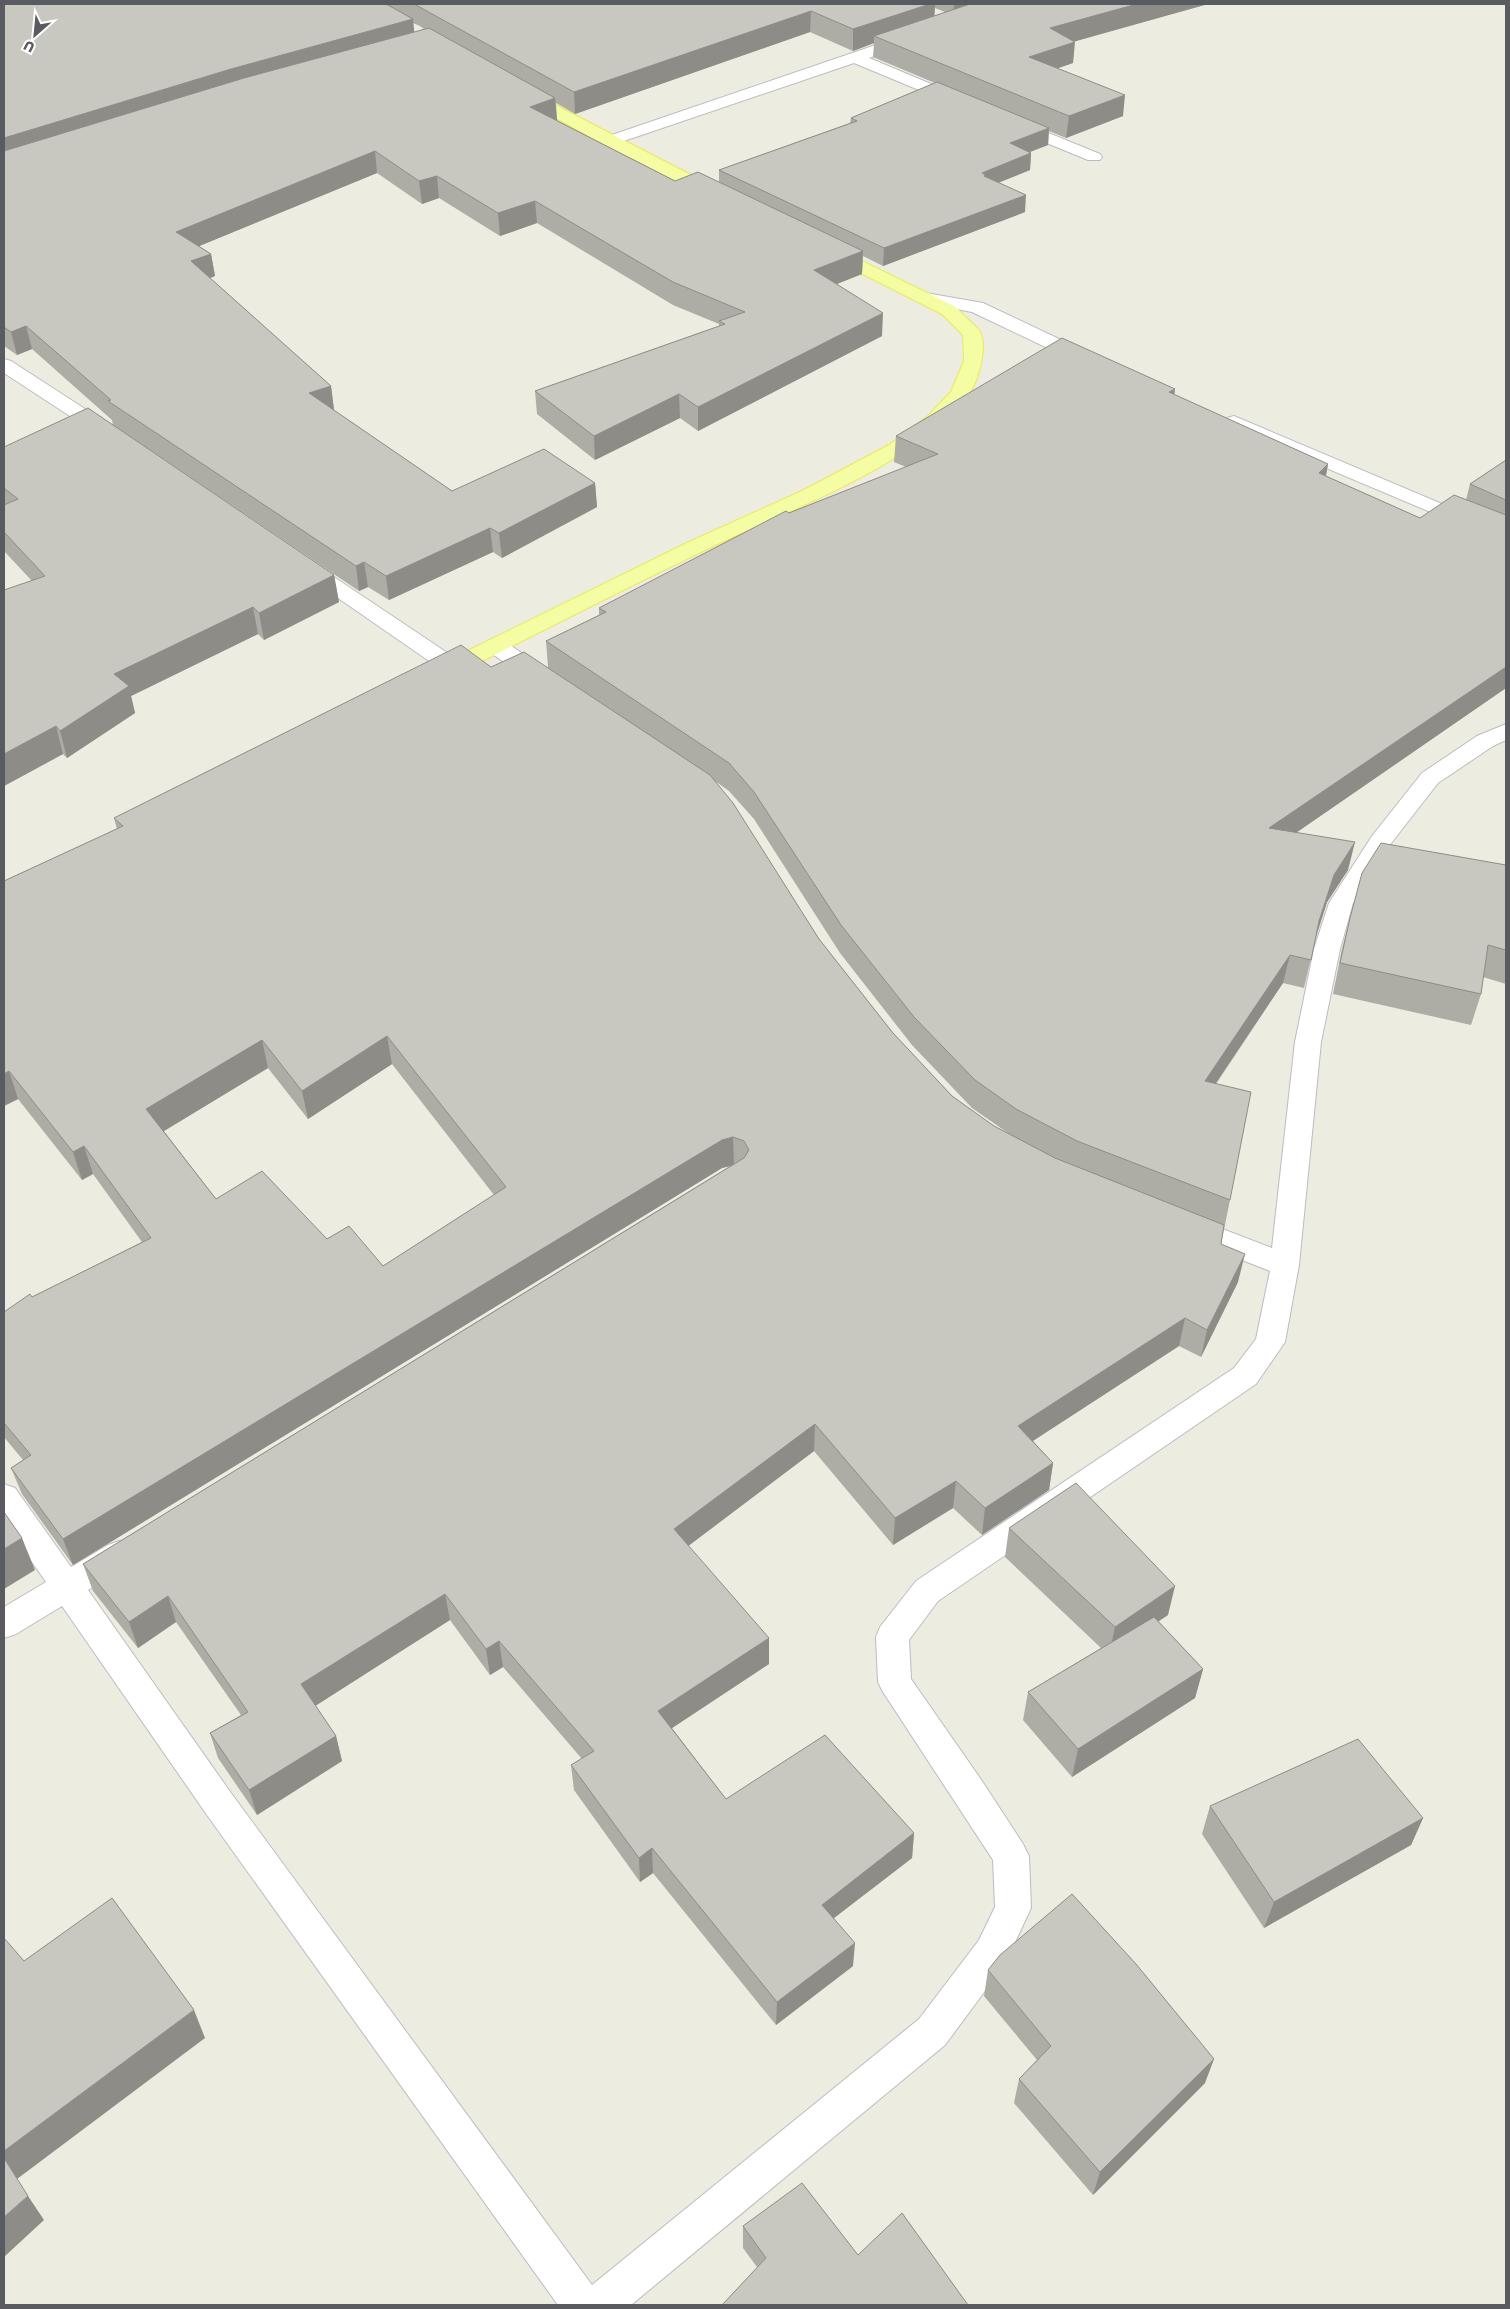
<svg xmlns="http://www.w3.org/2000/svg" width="1510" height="2309" viewBox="0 0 1510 2309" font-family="Poppins,sans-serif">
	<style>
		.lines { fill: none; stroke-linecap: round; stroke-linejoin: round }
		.minor-casing { stroke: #bbbcc2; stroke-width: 2 }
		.major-casing { stroke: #ede858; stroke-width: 2 }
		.minor { fill: #fff; fill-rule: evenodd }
		.major { fill: #f5fda4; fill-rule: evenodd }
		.wall { fill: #adaca5; fill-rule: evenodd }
		.shaded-wall { fill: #8d8c86 }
		.building { fill: #c9c8c0; stroke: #8d8c86; fill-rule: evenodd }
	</style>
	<rect width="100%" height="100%" fill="#ecece0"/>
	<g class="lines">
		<g class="minor-casing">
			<path id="minor" d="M908 34 913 36 916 39 913 42 869 58 967 99 969 102 967 105H955L854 63 615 144H603L601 141 603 138Z
				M1014 119 1100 154 1102 157 1100 160H1088L1008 127 1006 124 1008 121Z
				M926 293 983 303 1093 355 1095 359 1093 363 1086 365 1079 363 972 312 920 302 917 298 920 294Z
				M4 359 11 361 116 429 119 433 116 437 109 439 102 437 4 373Z
				M1234 416 1506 531V544L1227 426 1224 422 1227 418Z
				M306 561 313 563 461 662 464 667 461 672 453 674 445 672 299 571 296 567 299 563Z
				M496 639 504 641 551 673 554 678 551 683 543 685 535 683 488 651 485 646 488 641Z
				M1506 724V740L1493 746 1438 783 1389 846 1353 903 1340 949 1321 1042 1299 1265 1285 1342 1256 1384 938 1601 909 1640 911 1679 982 1781 1023 1844 1029 1856 1031 1908 1005 1964 945 2045 631 2305H558L207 1815 62 1606 16 1634 4 1638V1607L46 1582 4 1522V1484L15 1488 71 1567 108 1545 119 1541 130 1545 135 1555 130 1565 88 1590 231 1793 592 2285 919 2019 979 1940 995 1907 993 1860 883 1692 878 1682 876 1637 880 1627 916 1581 1234 1368 1256 1339 1270 1271 1176 1234 1172 1226 1176 1218 1186 1215 1272 1248 1295 1042 1314 949 1329 903 1372 836 1422 773 1477 736Z"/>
		</g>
		<g class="major-casing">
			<path id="major" d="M524 89 722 191 724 195 722 199H710L603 144 518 97 516 94 518 91Z
				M829 245 954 306 979 330C989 346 978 380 969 395 963 405 950 417 941 425 872 482 781 513 701 552 617 592 534 635 451 677L443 679 435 677 432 672 435 667 687 543 804 490 889 445 928 416 951 392 964 361 963 335 942 314 823 254 820 250 823 246Z"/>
		</g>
		<use href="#minor" class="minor"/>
		<use href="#major" class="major"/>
	</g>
	<path class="wall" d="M4 4H1208L1074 41 1073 63 1057 68 1123 116 1066 138 1049 131 1048 145 1030 152 1031 153 1030 170 998 183 1025 212 883 266 863 256 862 274 837 284 882 336 698 431 680 418 595 460 537 414 535 391 719 326V324L673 305 537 223 500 236 439 198 422 204 377 173 199 246 211 254 215 276 210 278 331 386 334 410H333L452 491 595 483 597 507 502 558 493 552 389 600 368 587 359 591 113 425 112 420 32 349 17 355 4 346ZM935 8 945 12 934 16ZM413 23 420 26 424 29 414 32ZM810 32 853 51 874 43 873 57 935 83 851 118 850 123 719 170V182L675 181 556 120H557L556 103 575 114Z
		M1175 395 1328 464 1326 476 1420 518 1466 500 1470 484 1506 460V688L1297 832 1348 870 1327 902 1315 941 1304 988 1283 983 1216 1084 1230 1200 1221 1244 1238 1282 1201 1357 1179 1346 1033 1441 1053 1463 1049 1490 982 1535 953 1508 893 1545 814 1451 688 1546 769 1664 672 1728 726 1799 914 1833 912 1858 834 1918 853 1966 776 2025 653 1873 640 1882 574 1790 571 1765 582 1759 503 1667 490 1675 450 1620 315 1705 336 1736 342 1761 257 1815 218 1758 210 1733 241 1715 176 1622 138 1648 93 1591 83 1564 730 1166 722 1168 73 1565 22 1494 11 1468 23 1460 4 1437V1312L32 1297 142 1242 93 1174 82 1180 18 1099 4 1106V881L117 829 114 818 491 667H548L546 641 599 615V608L789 513 906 467 894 462 896 436ZM715 781 729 791 754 819 840 953 912 1045 972 1108 1008 1133 994 1126 952 1096 893 1033 819 939ZM392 1064 494 1195 383 1266 327 1239 216 1199 164 1131 268 1068 308 1119Z
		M4 447 334 575 339 602 264 640 258 634 131 696 135 713 67 758 63 754 4 786V590L32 581 4 551Z
		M1506 865V984L1483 977 1481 994 1471 1025 1333 994 1342 949 1350 918Z
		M1009 1528 1168 1615 1158 1621 1203 1669 1195 1698 1072 1777 1023 1720 1028 1692 1101 1648 1005 1557Z
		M1210 1806 1423 1818 1411 1845 1264 1928 1202 1834Z
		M988 1970 1205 2083 1093 2195 1014 2103 1019 2079 1037 2060 984 1996Z
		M743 2226 858 2255 757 2267 743 2248Z"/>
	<path class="shaded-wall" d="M930 4H935L934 23 874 36V43L853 51V29Z
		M954 4H990L953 16Z
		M1137 4H1208L1048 49 1050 28Z
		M811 11 810 32 575 114 574 92Z
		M413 19 415 40 4 162V138L231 69Z
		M1075 42 1073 63 1027 79 1029 57Z
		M1125 95 1123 116 1066 138 1069 116Z
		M555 98 557 120 531 129 530 107Z
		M1049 128 1048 145 1009 160 1010 143Z
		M375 151 377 173 180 254 176 232Z
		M1031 153 1030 170 985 188 982 173Z
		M437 176 439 198 422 204 419 181Z
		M1026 195 1025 212 883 266 884 248Z
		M535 201 537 223 500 236 498 213Z
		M863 251 862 274 814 293V270Z
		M211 254 215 276 195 284 191 261Z
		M883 313 882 336 698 431V407Z
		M26 326 32 349 17 355 11 332Z
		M331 386 334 410 312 417 309 393Z
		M1175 389 1172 415 1169 392Z
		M679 394 680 418 595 460 594 436Z
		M1328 464 1323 490 1319 473Z
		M595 483 597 507 502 558 499 533Z
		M490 528 493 552 389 600 386 576Z
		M364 562 368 587 359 591 356 566Z
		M334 575 339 602 264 640 259 613Z
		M253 607 258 634 131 696 135 713 67 758 60 731 114 674Z
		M1506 667V688L1264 855 1269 828Z
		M56 726 63 754 4 786V754Z
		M1355 842 1348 870 1327 902 1312 948 1319 921 1334 875Z
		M1290 955 1283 983 1199 1108 1205 1081Z
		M387 1036 392 1064 308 1119 302 1091Z
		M262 1040 268 1068 154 1137 146 1109Z
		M9 1071 18 1099 4 1106V1074Z
		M733 1137 734 1165 722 1168 73 1565 63 1539 722 1140Z
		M84 1146 93 1174 82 1180 73 1152Z
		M1245 1254 1238 1282 1201 1357 1207 1330Z
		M1185 1318 1179 1346 1014 1453 1018 1426Z
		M815 1424 814 1451 675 1556 674 1529Z
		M1053 1463 1049 1490 982 1535 985 1508Z
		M956 1481 953 1508 893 1545 895 1518Z
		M22 1538 35 1570 4 1589V1549Z
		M1175 1586 1168 1615 1109 1655 1115 1627Z
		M445 1594 450 1620 309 1710 301 1684Z
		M168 1596 176 1622 138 1648 129 1622Z
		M769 1638V1664L660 1736 658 1711Z
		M499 1641 503 1667 490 1675 486 1649Z
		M1203 1669 1195 1698 1072 1777 1078 1749Z
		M336 1736 342 1761 257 1815 249 1790Z
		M1423 1818 1411 1845 1264 1928 1274 1902Z
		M914 1833 912 1858 821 1928 822 1905Z
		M652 1848 653 1873 640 1882 639 1858Z
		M855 1943 853 1966 776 2025 777 2002Z
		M194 2010 205 2038 17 2179 4 2158V2151Z
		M1214 2059 1205 2083 1093 2195 1100 2172Z
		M28 2196 44 2220 4 2257V2217Z"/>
	<path class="building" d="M4 4H386L413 19 231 69 4 138Z
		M414 4H930L853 29 811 11 574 92Z
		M970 4H1137L1050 28 1075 42 1029 57 1125 95 1069 116 874 36Z
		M429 28 555 98 530 107 675 181 698 172 863 251 814 270 883 313 698 407 679 394 594 436 535 391 725 324 719 321 745 312 673 282 535 201 498 213 437 176 419 181 375 151 176 232 211 254 191 261 331 386 309 393 452 491 544 449 595 483 499 533 490 528 386 576 364 562 356 566 108 401 111 400 26 326 11 332 4 327V151L244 78Z
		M937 82 1049 128 1010 143 1031 153 982 173 986 175 984 176 1026 195 884 248 719 170 857 121 851 118Z
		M1062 338 1175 389 1169 392 1328 464 1319 473 1420 518 1454 495 1506 515V667L1269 828 1355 842 1334 875 1319 921 1311 960 1290 955 1205 1081 1251 1092 1230 1200 1077 1141 1016 1109 975 1080 914 1017 841 925 754 792 729 763 546 641 606 612 599 608 786 511 789 513 938 454 896 436Z
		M88 408 334 575 259 613 253 607 114 674 129 686 60 731 56 726 4 754V590L45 576 4 532V505L18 499 4 488V447Z
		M1506 460V500L1470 484Z
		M461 645 491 667 524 652 710 775 733 803 819 939 893 1033 952 1096 994 1126 1055 1158 1224 1225 1221 1244 1245 1254 1207 1330 1185 1318 1018 1426 1053 1463 985 1508 956 1481 895 1518 815 1424 674 1529 769 1638 658 1711 726 1799 825 1735 914 1833 822 1905 855 1943 777 2002 652 1848 639 1858 571 1765 594 1751 499 1641 486 1649 445 1594 301 1684 336 1736 249 1790 210 1733 248 1712 168 1596 129 1622 83 1564 744 1158 749 1150 744 1141 733 1137 722 1140 63 1539 11 1468 31 1455 4 1423V1312L30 1294 32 1297 151 1238 84 1146 73 1152 9 1071 4 1074V881L123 826 114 818ZM387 1036 506 1187 383 1266 349 1226 327 1239 262 1171 216 1199 146 1109 262 1040 302 1091Z
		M1381 843 1506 865V950L1488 945 1481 994 1340 963 1350 918 1362 873Z
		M1076 1483 1175 1586 1115 1627 1009 1528Z
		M4 1512 22 1538 4 1549Z
		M1154 1617 1203 1669 1078 1749 1028 1692Z
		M1358 1739 1423 1818 1274 1902 1210 1806Z
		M1072 1894 1136 1964 1214 2059 1100 2172 1019 2079 1051 2046 988 1970 1000 1955Z
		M112 1898 194 2010 4 2151V1938L24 1961Z
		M4 2158 28 2196 4 2217Z
		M802 2183 858 2255 902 2213 968 2305H722L766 2258 743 2226Z"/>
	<rect width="1510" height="2309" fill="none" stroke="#595b61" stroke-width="10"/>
	<g transform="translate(35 35) rotate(207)" stroke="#ffffff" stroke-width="4" paint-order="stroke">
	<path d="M0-4L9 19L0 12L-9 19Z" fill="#595b61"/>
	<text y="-8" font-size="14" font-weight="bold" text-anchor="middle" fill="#595b61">U</text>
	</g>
</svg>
